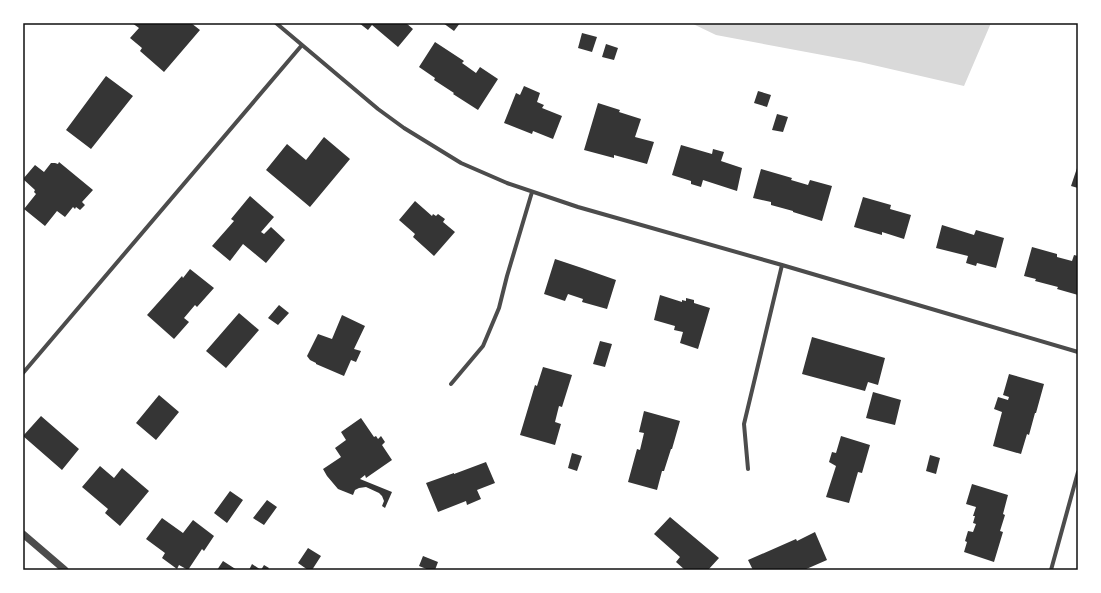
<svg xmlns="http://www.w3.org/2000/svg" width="1101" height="593" viewBox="0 0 1101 593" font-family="'Titillium Web',sans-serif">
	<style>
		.water { fill: #d9d9d9 }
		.building { fill: #353535 }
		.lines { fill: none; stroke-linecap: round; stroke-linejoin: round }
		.minor { stroke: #4c4c4c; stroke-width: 4 }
		.tertiary { stroke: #4c4c4c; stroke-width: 7 }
		.neatline { fill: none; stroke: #111; stroke-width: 1.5 }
	</style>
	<rect width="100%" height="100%" fill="#fff"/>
	<path class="water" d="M691 23H991L964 86 860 62 716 35Z"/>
	<path class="building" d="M132 23H191L200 30 164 72 140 51 142 48 130 38 139 28Z
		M359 23H406L413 29 398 47 372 25 368 30Z
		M443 23H460L454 31Z
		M582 33 597 37 592 52 578 48Z
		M435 42 464 61 462 63 476 73 480 67 498 79 478 110 453 94 454 93 434 80 435 78 419 67Z
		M606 44 618 48 614 60 602 57Z
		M106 76 133 96 91 149 66 130Z
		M524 86 540 93 537 102 544 105 542 108 562 116 553 139 533 131 532 134 504 123 516 93 520 95Z
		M758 91 771 95 767 107 754 103Z
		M598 103 620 110 619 112 641 119 635 137 654 142 647 164 614 155V158L584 150Z
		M777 114 788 117 783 132 772 130Z
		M324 137 350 159 310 207 266 170 287 144 306 160Z
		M681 145 712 154 713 149 724 152 721 161 742 168 737 191 703 180 701 187 691 184V181L672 175Z
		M59 162 93 190 82 202 85 205 80 210 76 207 75 209 73 207 65 217 57 211 45 226 24 209 36 194 34 192 35 190 23 179 35 165 44 172 51 163H55L58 164Z
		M1078 165V188L1071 186Z
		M761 169 792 178 791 180 808 185 810 180 832 186 822 221 793 212V211L771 205V202L753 198Z
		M250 196 274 217 261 232 264 234 271 227 285 240 266 263 243 244 230 261 212 246 234 221 231 219Z
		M863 197 891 205 890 209 911 215 904 239 882 232V235L854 227Z
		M415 201 432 216 433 214 436 216 438 214 445 219 443 222 455 232 434 256 413 237 415 234 399 220Z
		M942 225 974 235 976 230 1004 238 996 268 977 263 976 266 966 263 968 256 936 248Z
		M1032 247 1057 254V257L1072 261 1074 255 1078 256V295L1057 289 1058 287 1035 281 1036 279 1024 276Z
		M555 259 582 268 616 280 607 309 582 302 583 299 568 294 565 301 544 294Z
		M190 269 214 288 197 307 195 305 184 318 189 322 174 339 147 315 182 276 183 278Z
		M660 295 682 302V300L686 301V298L694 300V303L710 308 698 349 680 343 683 332 674 330 675 326 654 320Z
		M279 305 289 313 278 325 268 318Z
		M239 313 259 330 226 368 206 351Z
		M342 315 365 326 354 349 361 351 356 362 351 360 344 376 316 364V363L310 360 307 356 318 334 332 339Z
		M812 337 885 358 878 385 868 382 865 391 802 374Z
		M600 341 612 344 605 367 593 364Z
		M543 367 572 375 562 407 559 406 555 422 561 424 555 445 520 435 535 385 537 386Z
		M1009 374 1044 384 1036 413H1035L1029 435 1027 434 1021 454 993 446 1002 412 994 409 998 397 1008 400 1009 397 1003 395Z
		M873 392 901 400 895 425 866 418Z
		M159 395 179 412 156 440 136 423Z
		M644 411 680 421 672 449H671L664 471H662L657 490 628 482 637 449 640 450 644 433 639 432Z
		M41 416 79 449 62 470 23 436Z
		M361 418 374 437 376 436 378 439 381 436 385 442 382 445 392 460 366 478 365 475 360 479 392 492 385 508 382 506 384 501 382 496 379 493 366 487 359 488 355 490 353 495 338 489 327 476 323 469 341 457 335 448 346 440 341 432Z
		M841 436 870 445 862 473 858 472 849 503 826 497 836 466 829 462 832 452 836 453Z
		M572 453 582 456 577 471 568 468Z
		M930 455 940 458 936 474 926 471Z
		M486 462 495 483 477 490 481 499 467 505 466 501 438 512 426 483 454 473V474Z
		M100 466 114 478 122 468 149 491 120 526 105 513 108 509 82 487Z
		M972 484 1008 495 1003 514 1005 515 1000 531 1003 532 994 562 964 552 967 542 965 541 968 531 973 532 976 524 973 523 975 516H973L976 507 966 504Z
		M230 491 243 500 227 523 214 513Z
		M267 500 277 507 264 525 253 518Z
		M670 517 719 558 708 570H685L676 562 680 557 654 534Z
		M162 518 183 533 193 520 214 536 204 551 202 549 188 570 179 565 177 569 162 558 165 553 146 539Z
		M815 532 827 560 804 570H753L748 560 796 539 797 541Z
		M308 548 321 556 312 570H308L298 563Z
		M423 556 438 562 435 570H429L419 566Z
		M223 561 237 570H217Z
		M252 564 261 570 264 565 269 568 268 570H249Z"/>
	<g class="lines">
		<path class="minor" d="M276 23 378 109 404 128 461 163 507 183 578 207 782 265 1078 352
			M23 373 302 45
			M451 384 483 346 499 308 507 276 532 192
			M748 469 744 424 782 265
			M1051 570 1078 472"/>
		<path class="tertiary" d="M23 534 65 570"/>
	</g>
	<rect width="1101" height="593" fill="none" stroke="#ffffff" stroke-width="48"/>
	<rect x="24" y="24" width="1053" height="545" class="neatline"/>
</svg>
